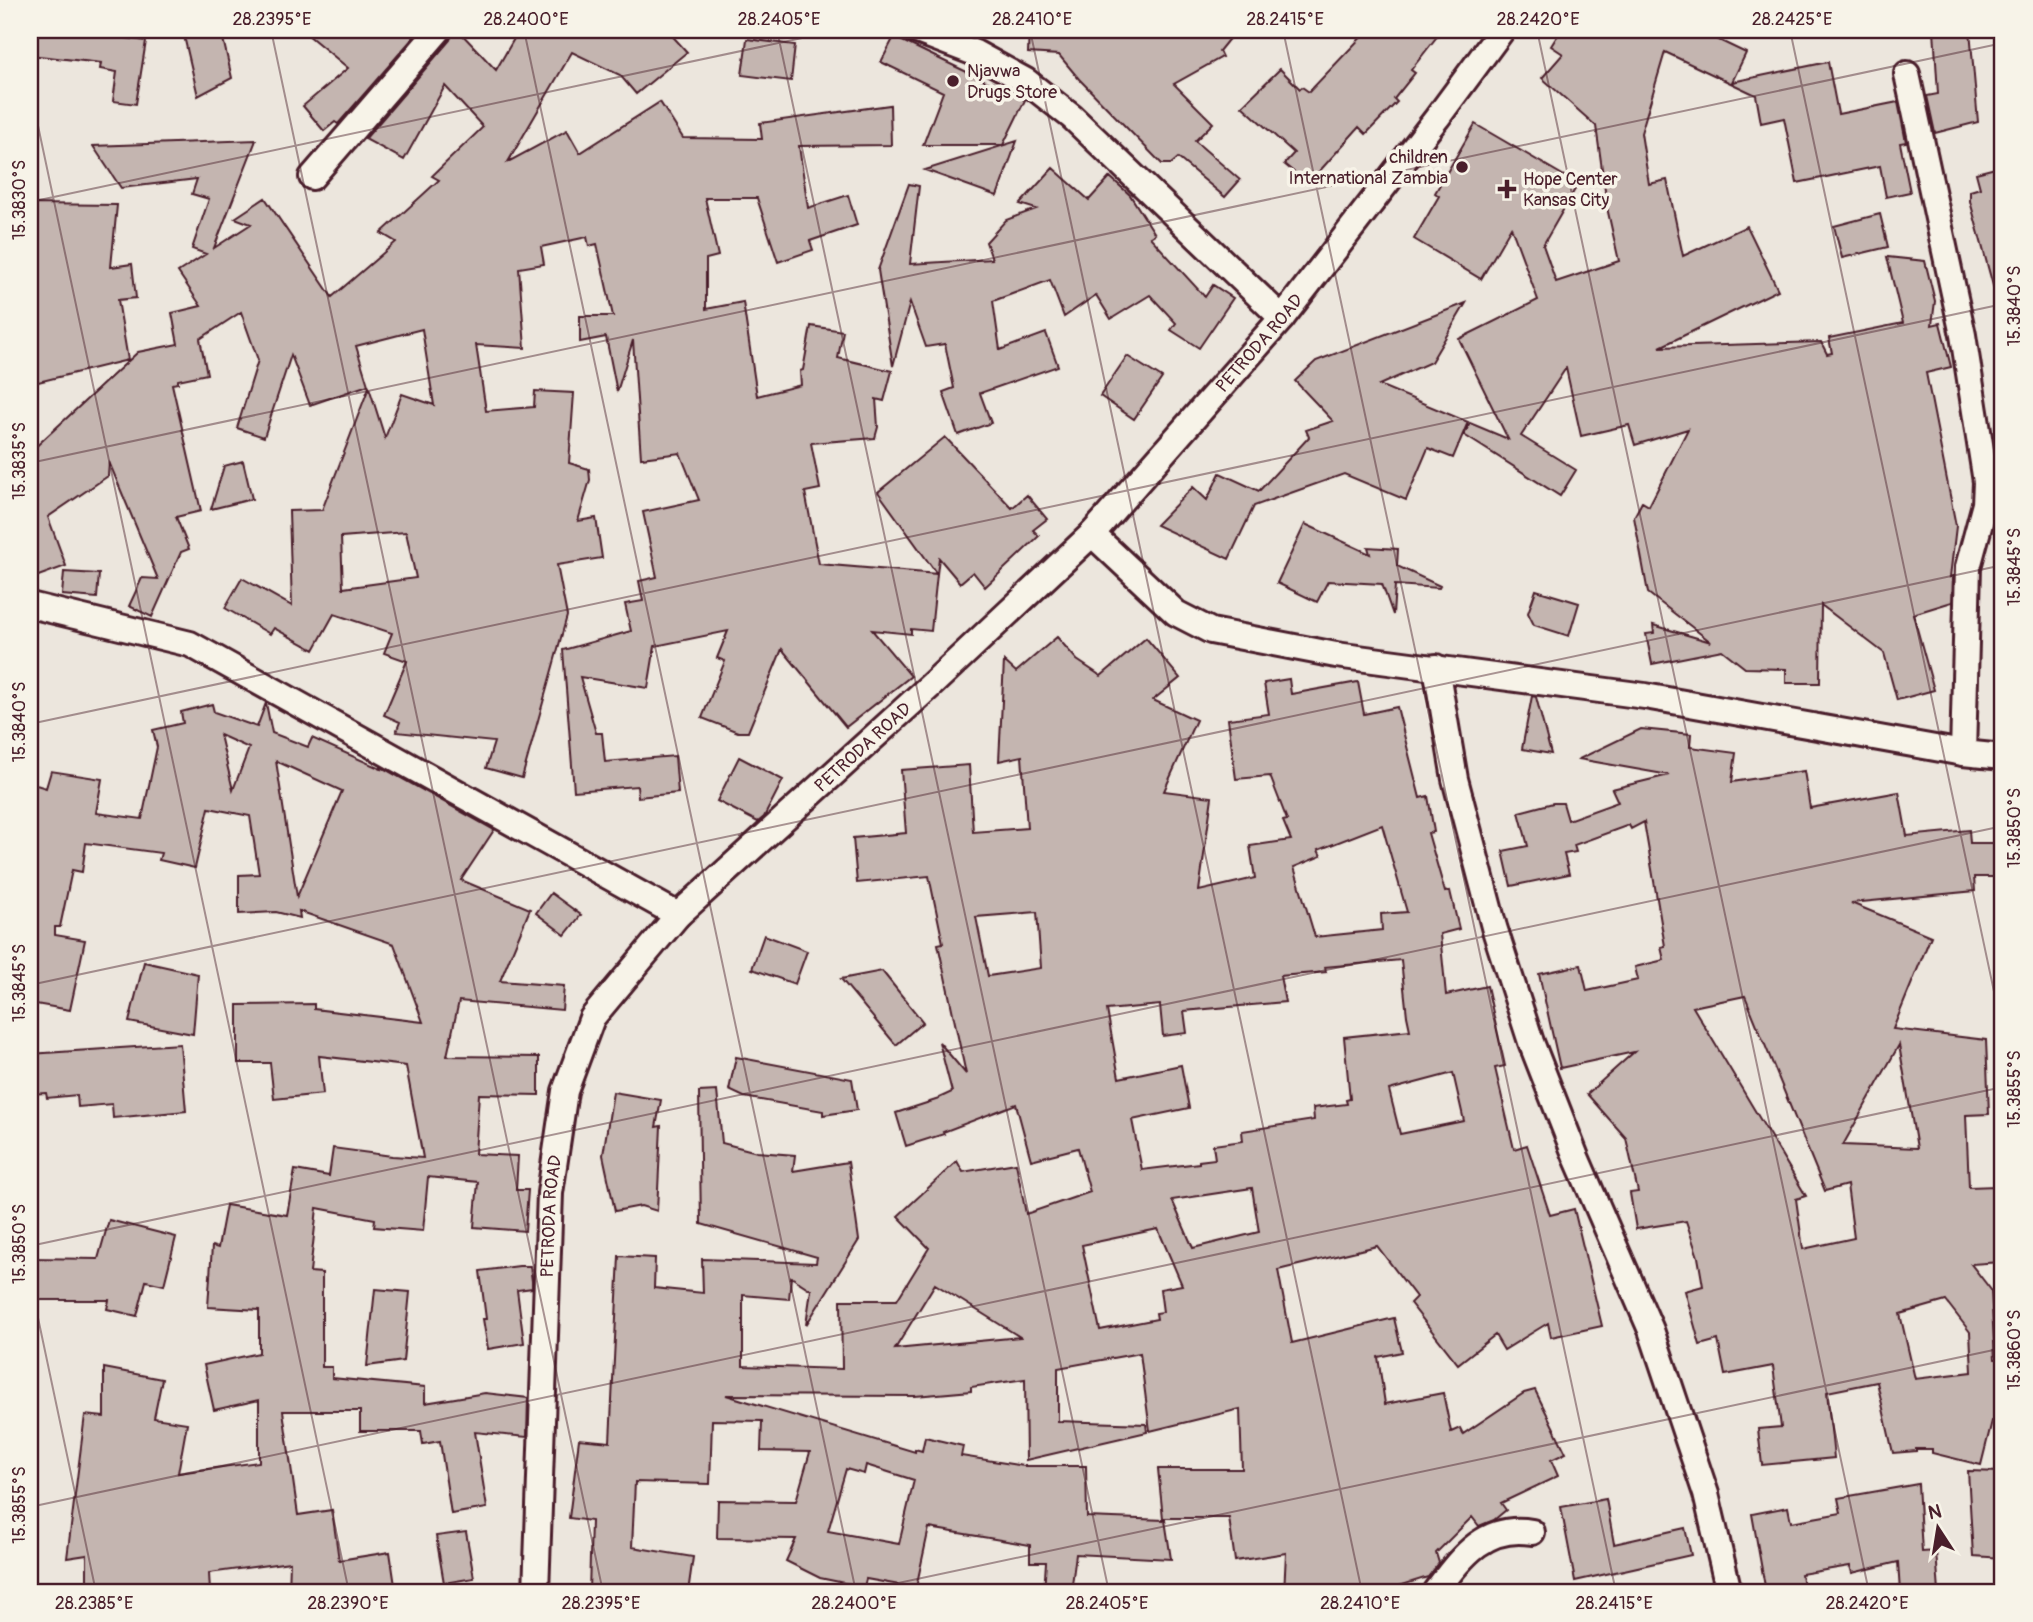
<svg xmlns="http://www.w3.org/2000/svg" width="2033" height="1622" viewBox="0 0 2033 1622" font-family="Pangolin,sans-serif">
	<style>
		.building { fill: #c4b5b0; stroke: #4a1f2b; stroke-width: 2; fill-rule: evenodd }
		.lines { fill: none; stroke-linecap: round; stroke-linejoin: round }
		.street-casing { stroke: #4a1f2b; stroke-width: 30 }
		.street { stroke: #f7f3e8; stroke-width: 24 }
		.ticks { fill: none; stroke: #4a1f2b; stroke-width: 2; stroke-opacity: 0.45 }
		.poi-dot { fill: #4a1f2b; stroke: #f7f3e8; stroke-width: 2.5 }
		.labels { text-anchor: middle; stroke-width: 7; stroke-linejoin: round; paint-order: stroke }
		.poi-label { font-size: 18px; fill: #4a1f2b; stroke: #f7f3e8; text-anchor: start }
		.street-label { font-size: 18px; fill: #4a1f2b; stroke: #f7f3e8 }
		.neatline { fill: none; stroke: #4a1f2b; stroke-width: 2.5 }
		.ticks-label { font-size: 18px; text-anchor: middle; fill: #4a1f2b }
	</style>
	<rect width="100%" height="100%" fill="#ece6dd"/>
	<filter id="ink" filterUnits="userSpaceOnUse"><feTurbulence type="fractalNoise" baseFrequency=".0143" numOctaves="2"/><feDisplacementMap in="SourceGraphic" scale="14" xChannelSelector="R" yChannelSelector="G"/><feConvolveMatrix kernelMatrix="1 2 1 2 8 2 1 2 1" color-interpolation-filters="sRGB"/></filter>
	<g filter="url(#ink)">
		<path class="building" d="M30 30H70L146 41 136 104 113 101 117 72 100 69 101 63 30 55Z
			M214 30H221L232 78 198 96 184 36Z
			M302 30H420L338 124 335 122 324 131 303 106 348 68Z
			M453 30H458L496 70 519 30H667L687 52 636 94 620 75 572 52 508 162 567 130 580 153 660 102 683 138 762 139 760 123 890 105 891 145 799 146 808 208 848 195 857 225 810 241 813 250 778 262 757 198H705L718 256 706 259V309L743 302 757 396 801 385 800 371 803 370 811 326 843 331 838 358 892 371 884 401 876 399 878 427 875 438 811 443 820 489 805 492 819 564 937 574 931 631 911 629V634L872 630 911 676 846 727 782 649 748 732H738L702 718 725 661 717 658 728 631 655 646 648 688 580 677 596 733H602L605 762 675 756 678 793 638 797 637 786 574 791 563 650 631 631 625 604 643 601 639 581 657 577 643 512 699 500 680 453 641 458 633 340 617 392 606 337 580 342V316H613L597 244 589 246 587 237 541 247 544 264 519 268 525 348 476 345 486 411 534 407 535 391 574 393 569 463 589 469 590 480 578 521 596 518 602 558 557 565 567 616 522 778 486 768 494 742 396 732 400 722 384 715 407 661 384 653 392 633 334 614 314 650 274 628 270 634 225 608 242 578 292 606 289 511 322 510 369 387 385 438 402 394 434 405 422 329 356 346 368 385 310 405 291 355 264 437 237 428 258 360 241 312 200 339 207 374 178 380V383L172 384 201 511 176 517 189 549 181 552 152 617 129 606 142 578 158 579 109 462 108 476 48 517 66 566 30 579V452L138 352 178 344 172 313 201 306 178 272 206 254 192 249 209 199 192 194 197 179 121 188 93 146 256 140 214 248 251 224 235 218 265 198 332 297 396 242 381 233 439 180 432 176 483 127 445 86 404 160 365 139 450 40ZM406 532 416 578 343 588 341 537Z
			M1029 30H1236L1219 51 1222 57 1174 84 1213 123 1195 141 1240 180 1225 197 1178 158 1171 164H1162L1079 79 1059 55 1028 53Z
			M1368 30H1442L1411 70 1415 73 1394 99 1397 102 1366 134 1359 127 1308 184 1284 164 1294 153 1242 106 1280 69 1300 89 1302 87 1309 92Z
			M1561 30H1698L1746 53 1732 82 1828 62 1838 114 1898 102 1906 142 1900 143 1910 192 1886 197 1880 166 1797 183 1784 118 1761 123 1756 95 1665 52 1641 133 1649 184 1667 180 1683 256 1747 226 1778 290 1660 347 1821 342 1827 354 1832 353 1829 338 1903 323 1887 257 1925 261 1935 301 1932 325 1940 323 1951 367 1926 373 1956 526 1950 577 1953 576 1952 602 1913 614 1934 690 1897 700 1884 653 1821 605 1820 683H1786V669L1745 668 1722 650 1652 664 1646 634 1654 633 1653 625 1711 642 1648 593 1634 517 1642 502 1649 506 1688 429 1635 445 1629 425 1581 436 1566 368 1521 436 1576 470 1560 496 1464 435 1470 423 1508 439 1459 339 1538 300 1511 227 1481 279 1414 239 1439 196 1435 193 1475 124 1578 184 1543 245 1556 282 1619 261 1608 212 1596 126 1542 78 1563 54 1551 46Z
			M1934 30H1970L1978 122 1935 133 1927 96 1938 94Z
			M894 37 1025 100 1003 145H923L943 92 881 62Z
			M747 39 795 45 791 81 742 75Z
			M1017 141 997 196 925 170Z
			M2003 166V291L1995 293 1970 201V191L1980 188 1976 173Z
			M1053 168 1089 200 1110 177 1130 195 1155 234 1150 237 1205 297 1213 285 1233 298 1199 348 1171 330 1176 323 1150 295 1111 319 1096 295 1064 317 1050 280 993 301 1000 350 1046 333 1058 366 980 393 991 423 958 435 943 392 954 388 945 344 926 347 910 302 893 366 878 270 909 184 919 186 910 264 992 259 986 242 1006 220 1036 209 1020 204Z
			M30 204 117 205 111 267 132 264 136 298 118 300 128 360 30 384Z
			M1880 214 1888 247 1842 258 1834 226Z
			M1466 303 1431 362 1379 385 1468 422 1453 458 1428 448 1406 500 1344 474 1254 506 1229 559 1156 525 1193 487 1207 500 1220 473 1259 491 1309 437 1306 430 1333 421 1295 381 1316 361Z
			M1127 356 1162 378 1134 419 1100 396Z
			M945 437 1012 508 1027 495 1047 519 1033 530 1039 536 985 587 973 572 960 583 939 558 937 574 878 492Z
			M243 461 252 499 211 509 224 466Z
			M1305 524 1370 554 1368 547 1398 549 1397 566 1440 586 1439 588 1395 585 1393 615 1382 584 1328 581 1317 602 1277 583Z
			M64 572 99 574 97 598 62 595Z
			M1536 590 1579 603 1569 636 1534 625 1528 613Z
			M1057 637 1077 660 1101 676 1146 638 1180 678 1153 700 1196 720 1164 791 1212 797 1199 891 1255 878 1250 846 1291 840 1283 821 1287 820 1270 776 1236 779 1228 719 1269 714 1264 683 1289 679 1291 694 1358 682 1364 714 1397 707 1420 798 1428 796 1434 832 1428 833 1445 892 1450 891 1459 929 1440 934 1446 995 1487 986 1505 1066 1495 1068 1514 1149 1527 1145 1550 1215 1574 1209 1602 1326 1551 1337 1548 1323 1504 1350 1495 1335 1458 1364 1410 1303 1416 1297 1377 1246 1278 1270 1292 1343 1394 1318 1402 1352 1378 1357 1385 1404 1443 1393 1451 1432 1460 1428 1463 1434 1524 1393 1535 1390 1566 1453 1551 1460 1558 1476 1501 1503 1506 1510 1494 1520 1479 1526 1472 1517 1436 1553 1439 1563 1428 1577 1380 1592H1284L1286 1553 1235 1561 1229 1518H1163L1158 1469H1242L1240 1409 1150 1431 1140 1353 1058 1368V1421L1146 1424 1147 1432 1026 1460 1025 1379 971 1387V1391L915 1396 726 1395 915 1452V1449L922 1451 925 1437 963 1446 961 1456 1024 1466H1086L1087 1517 1165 1520 1171 1559 1076 1554 1071 1592H1044L1046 1562H1030V1545L929 1528 916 1588 866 1579 864 1587 820 1578 786 1561 796 1539 717 1538 718 1500 796 1501 810 1452 761 1451 762 1421 712 1420 710 1484 635 1482 632 1547 693 1557 688 1592H589L591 1521 569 1518 579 1439 610 1442 619 1256 655 1258 654 1288 703 1293 702 1259 816 1263 817 1257 701 1224 699 1092 717 1091 722 1143 757 1152 795 1155 793 1171 848 1162 859 1240 806 1325 811 1290 791 1277 789 1299 743 1295V1366L842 1369 841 1300H897L929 1248 898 1216 957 1161 963 1172 1016 1163 1026 1214 1090 1192 1078 1148 1031 1160 1016 1104 943 1132 944 1134 906 1146 896 1113 939 1099V1098L952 1092 939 1042 966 1074 938 944 943 943 929 876 857 883 853 838 906 833 901 770 969 765 973 832 1027 828 1022 756 999 761 1004 661 1016 672ZM1382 825 1407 912 1381 914 1382 930 1315 937 1294 867 1321 856 1318 850ZM1037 912 1041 968 988 976 976 917ZM1401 960 1407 1016 1410 1030 1344 1037 1350 1099 1346 1100 1347 1104 1313 1108 1314 1120 1242 1131 1243 1141 1213 1145 1215 1159 1199 1161V1163L1142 1170 1132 1120 1189 1108 1181 1065 1119 1078 1107 1010 1160 1005 1163 1036 1187 1033 1184 1011 1285 1002 1280 976 1326 972 1325 967ZM1453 1073 1464 1121 1400 1134 1389 1090ZM1252 1188 1259 1232 1193 1248 1172 1200ZM1158 1229 1182 1285 1160 1289 1163 1312 1156 1313 1157 1319 1100 1330 1082 1245ZM935 1284 1020 1337 895 1349ZM866 1465 914 1480 899 1544 828 1531 846 1469 864 1474Z
			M1532 696 1536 697 1551 754 1522 749Z
			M266 703 272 733 308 747 312 738 381 769V767L494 830 461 880 530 909 500 981 564 986 562 1010 459 1001 447 1056 539 1057V1095L479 1094 475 1154 518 1156 516 1190H528L525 1231 474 1227 478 1182 428 1177 423 1231 374 1227 375 1219 317 1208 310 1272 322 1273V1367H332V1378L425 1387V1403L485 1393 528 1398 527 1437 475 1432 487 1508 451 1514 440 1441 423 1444 421 1431H360V1411H283L298 1515 332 1510 339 1560 390 1552 396 1592H289L290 1562 209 1573 210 1592H87V1555L67 1558 85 1415 104 1417V1368L162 1379 154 1418 187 1423 178 1473 259 1462V1400L214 1410 204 1365 259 1353V1310L208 1307 212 1246 218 1248 226 1205 287 1215 295 1170 329 1176 333 1148 392 1156 423 1158 406 1066 319 1056 323 1094 274 1099 270 1063H238V1005L314 1004V1009L423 1022 394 944 299 911 300 918 276 912 239 914V875L259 874 250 816 209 808 195 868 159 860 161 853 86 843 82 872 72 870 60 927H55V935L85 940 70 1010 30 1003V783L46 788 51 771 102 779 96 813 142 819 157 747 153 730 183 723 181 712 212 704 214 712 257 727ZM220 735 249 748 233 790ZM276 761 342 791 297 897Z
			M1641 729 1691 734 1690 747 1736 753 1732 782 1804 771 1810 808 1899 792 1907 836 1969 830 1970 843H2003V877H1974L1975 891 1851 903 1931 936 1893 1029 1986 1040 1989 1114 1966 1115 1969 1187 1996 1186 2000 1262 1971 1264 1991 1290 1995 1359H2003V1421H1992L1981 1465 1932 1453V1449H1916V1451L1893 1453 1877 1382 1827 1392 1834 1458 1762 1465 1758 1429 1781 1427 1773 1366 1725 1375 1718 1340 1700 1345 1685 1291 1703 1286 1698 1257 1686 1221 1636 1229 1630 1193 1638 1192 1626 1138 1587 1094 1634 1052 1560 1068 1539 974 1581 965 1587 991 1638 980 1635 967 1664 960 1661 947 1665 946 1644 822 1631 829 1629 825 1574 845 1576 852 1564 854 1569 874 1511 886 1503 851 1528 846 1519 812 1553 803H1563L1568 820 1618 802 1612 789 1669 775 1579 759ZM1745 996 1825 1191 1847 1185 1854 1238 1803 1249 1796 1199 1806 1196 1693 1007ZM1899 1045 1917 1148 1843 1145ZM1946 1301 1970 1332 1972 1372 1915 1379 1900 1314Z
			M739 757 783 780 764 817 758 822 717 801Z
			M551 893 581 915 565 935 536 913Z
			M764 935 807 951 795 984 752 969Z
			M144 962 198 974 193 1034 129 1022Z
			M882 971 923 1022 896 1045 841 979Z
			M180 1044 186 1111 113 1118 112 1104 78 1107 77 1095 47 1098 46 1093 30 1094V1054Z
			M736 1057 852 1079 857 1110 823 1115V1111L744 1097 729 1090Z
			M613 1092 661 1100 656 1127 661 1126 657 1211 641 1206 615 1211 603 1155Z
			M109 1220 176 1237 164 1285 146 1281 137 1316 107 1309 109 1300H30V1258L98 1259Z
			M519 1266H530L532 1281V1288L517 1290 524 1343 488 1349 483 1319H486L480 1271Z
			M375 1289 410 1292 403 1361 367 1366Z
			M1968 1471 2003 1472V1558L1973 1556Z
			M1918 1484 1922 1552 1936 1551 1939 1592H1900L1898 1562 1852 1573 1850 1566 1801 1574 1803 1586 1766 1592 1752 1514 1788 1507 1791 1522 1841 1513 1838 1498Z
			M1606 1499 1614 1544 1685 1528 1691 1555 1575 1581 1561 1507Z
			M466 1532 474 1578 444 1583 436 1536Z"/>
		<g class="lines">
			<g class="street-casing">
				<g id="street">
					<path d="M915 30 975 53 1026 81 1072 117 1282 318"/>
					<path d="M1907 74 1963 335 1986 482 1985 504 1968 567 1963 753"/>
					<path d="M312 177 439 30"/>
					<path d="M1092 534 1176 613 1211 631 1336 655 1645 696 1963 753 2003 757"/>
					<path d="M30 605 190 644 678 915"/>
					<path d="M1436 667 1455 779 1494 927 1531 1042 1576 1157 1651 1330 1706 1494 1729 1592"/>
					<path id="s1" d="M536 1592 550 1193 565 1091 592 1018 678 915 929 687 1092 534 1282 318 1437 118 1502 30"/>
					<path d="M1435 1592C1461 1558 1484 1524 1532 1532"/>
				</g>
			</g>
			<use href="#street" class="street"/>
		</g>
	</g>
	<path class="ticks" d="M271 30 603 1592M524 30 856 1592M777 30 1109 1592M1030 30 1362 1592M1283 30 1616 1592M1537 30 1869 1592M1790 30 2003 1034M30 88 349 1592M30 202 840 30M30 463 2003 43M30 724 2003 304M30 985 2003 565M30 1246 2003 826M30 1280 96 1592M30 1507 2003 1087M856 1592 2003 1348"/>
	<g class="poi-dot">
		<circle cx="953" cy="81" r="7"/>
		<circle cx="1462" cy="167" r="7"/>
		<path d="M1503.5 178.5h7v7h7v7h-7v7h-7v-7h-7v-7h7z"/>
	</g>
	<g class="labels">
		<g class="poi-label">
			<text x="967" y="77">Njavwa<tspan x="967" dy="21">Drugs Store</tspan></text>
			<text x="1448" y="163" text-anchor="end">children<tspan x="1448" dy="21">International Zambia</tspan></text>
			<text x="1523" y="185">Hope Center<tspan x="1523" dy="21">Kansas City</tspan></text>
		</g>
		<g class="street-label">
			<text dy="6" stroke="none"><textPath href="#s1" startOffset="1531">PETRODA ROAD</textPath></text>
			<text dy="6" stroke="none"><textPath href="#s1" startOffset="964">PETRODA ROAD</textPath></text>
			<text dy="6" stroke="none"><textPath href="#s1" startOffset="376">PETRODA ROAD</textPath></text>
		</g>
	</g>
	<rect width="2033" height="1622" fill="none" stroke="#f7f3e8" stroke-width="77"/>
	<g transform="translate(1938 1528) rotate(348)" stroke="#f7f3e8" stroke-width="5" paint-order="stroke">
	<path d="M0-5L12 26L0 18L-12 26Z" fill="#4a1f2b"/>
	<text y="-10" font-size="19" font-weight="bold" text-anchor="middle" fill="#4a1f2b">N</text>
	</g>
	<rect x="38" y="38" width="1956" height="1546" class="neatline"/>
	<g class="ticks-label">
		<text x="272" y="25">28.2395°E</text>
		<text x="526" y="25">28.2400°E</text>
		<text x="779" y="25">28.2405°E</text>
		<text x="1032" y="25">28.2410°E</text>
		<text x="1285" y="25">28.2415°E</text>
		<text x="1538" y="25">28.2420°E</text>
		<text x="1792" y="25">28.2425°E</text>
		<text transform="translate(19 200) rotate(-90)" y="6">15.3830°S</text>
		<text transform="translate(2014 306) rotate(-90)" y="6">15.3840°S</text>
		<text transform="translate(19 461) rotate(-90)" y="6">15.3835°S</text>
		<text transform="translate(2014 567) rotate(-90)" y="6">15.3845°S</text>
		<text transform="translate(19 722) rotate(-90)" y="6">15.3840°S</text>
		<text transform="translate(2014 828) rotate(-90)" y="6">15.3850°S</text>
		<text transform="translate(19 983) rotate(-90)" y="6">15.3845°S</text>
		<text transform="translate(2014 1089) rotate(-90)" y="6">15.3855°S</text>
		<text transform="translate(19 1244) rotate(-90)" y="6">15.3850°S</text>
		<text transform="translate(2014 1350) rotate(-90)" y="6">15.3860°S</text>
		<text transform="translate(19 1505) rotate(-90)" y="6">15.3855°S</text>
		<text x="94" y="1609">28.2385°E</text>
		<text x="348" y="1609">28.2390°E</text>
		<text x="601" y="1609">28.2395°E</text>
		<text x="854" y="1609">28.2400°E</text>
		<text x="1107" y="1609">28.2405°E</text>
		<text x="1360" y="1609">28.2410°E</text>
		<text x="1614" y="1609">28.2415°E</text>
		<text x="1867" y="1609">28.2420°E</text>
	</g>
</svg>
